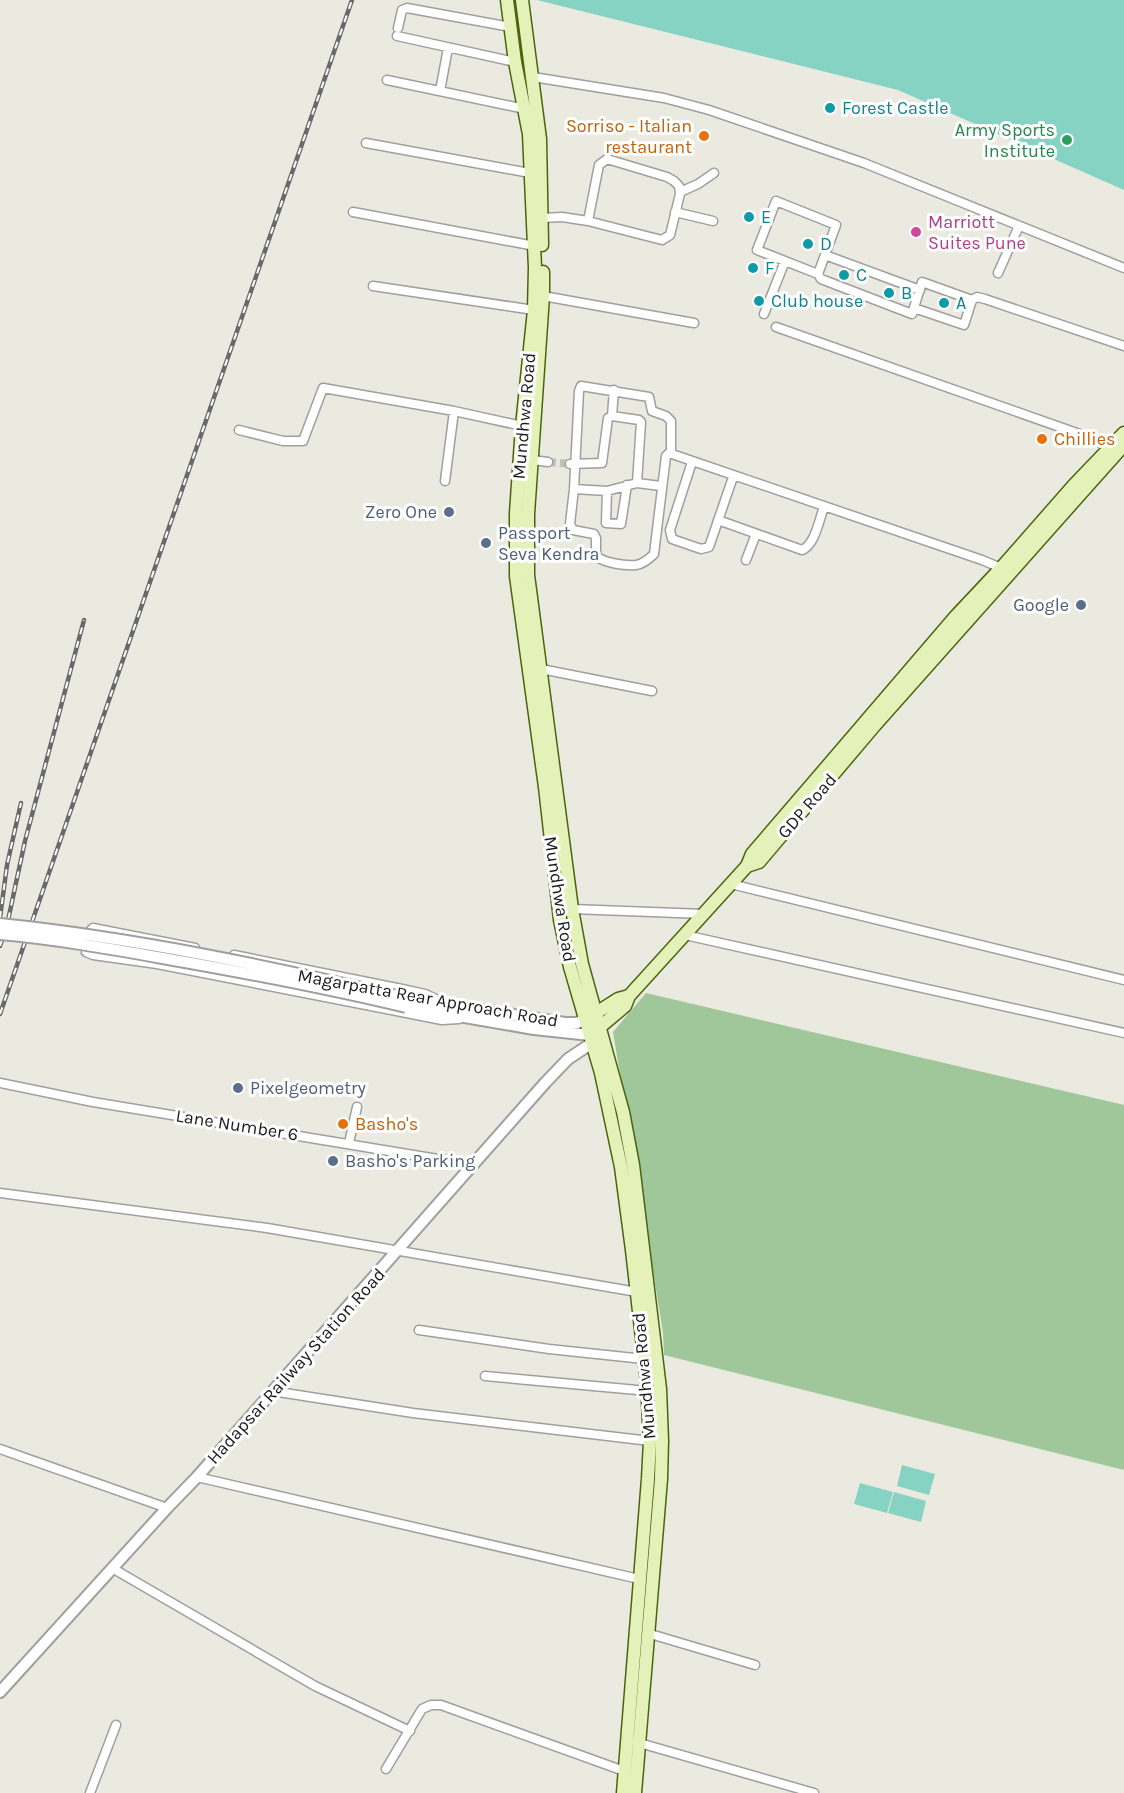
<svg xmlns="http://www.w3.org/2000/svg" width="1124" height="1793" viewBox="0 0 1124 1793" font-family="Karla,sans-serif">
	<style>
		.forest { fill: #9fc79a }
		.pitch { fill: #86d3c4 }
		.lines { fill: none; stroke-linecap: round; stroke-linejoin: round }
		.minor-tunnel { stroke: #c1c1b9; stroke-width: 8; stroke-dasharray: 8 4; stroke-linecap: butt }
		.minor-casing { stroke: #9f9f9f; stroke-width: 11 }
		.tertiary-casing { stroke: #9f9f9f; stroke-width: 14 }
		.secondary-casing { stroke: #4b650f; stroke-width: 15 }
		.minor { stroke: #fff; stroke-width: 8 }
		.tertiary { stroke: #fff; stroke-width: 10 }
		.secondary { stroke: #e4f2b9; stroke-width: 12 }
		.rail-casing { stroke: #696969; stroke-width: 4.5 }
		.rail { stroke: #fff; stroke-width: 2; stroke-dasharray: 7; stroke-linecap: butt }
		.tertiary-bridge-casing { stroke: #9f9f9f; stroke-width: 14; stroke-linecap: butt }
		.tertiary-bridge { stroke: #fff; stroke-width: 10 }
		.culture-dot { fill: #0f9aa8; stroke: #fff; stroke-width: 2 }
		.food-dot { fill: #e8710a; stroke: #fff; stroke-width: 2 }
		.leisure-dot { fill: #2e9e5b; stroke: #fff; stroke-width: 2 }
		.hotel-dot { fill: #d1479c; stroke: #fff; stroke-width: 2 }
		.service-dot { fill: #5c6f8a; stroke: #fff; stroke-width: 2 }
		.labels { text-anchor: middle; stroke-width: 6; stroke-linejoin: round; paint-order: stroke }
		.culture-label { font-size: 18px; fill: #0d838f; stroke: #fff; text-anchor: start }
		.food-label { font-size: 18px; fill: #c56008; stroke: #fff; text-anchor: start }
		.leisure-label { font-size: 18px; fill: #27864d; stroke: #fff; text-anchor: end }
		.hotel-label { font-size: 18px; fill: #b23c85; stroke: #fff; text-anchor: start }
		.street-label { font-size: 18px; fill: #1b1b1b; stroke: #fff }
		.service-label { font-size: 18px; fill: #4e5e75; stroke: #fff; text-anchor: start }
	</style>
	<rect width="100%" height="100%" fill="#ebeae1"/>
	<path class="forest" d="M646 993 1124 1105V1470L664 1355 663 1332 613 1032Z"/>
	<path class="pitch" d="M537 0H1124V190L898 90Z
		M902 1465 935 1474 929 1495 897 1486Z
		M860 1483 893 1492 887 1513 854 1504Z
		M894 1492 926 1501 921 1522 888 1513Z"/>
	<g class="lines">
		<path class="minor-tunnel" d="M548 462 570 464"/>
		<g class="minor-casing">
			<path id="minor" d="M398 28 402 10 407 8 511 27
				M397 36 515 62
				M533 77 664 98 709 110 864 163 1124 268
				M387 80 525 109
				M440 91 448 48
				M366 143 530 173
				M680 192 698 184 714 173
				M776 201 836 225 818 274 757 250Z
				M353 212 535 246
				M675 212 713 221
				M542 218 562 217 588 221 599 165 607 159 667 177 674 181 679 186 680 194 670 235 662 240 588 221
				M825 255 920 290
				M998 273 1019 226
				M818 274 821 279 912 314 922 282 972 300 977 297 985 299 1124 346
				M373 286 534 310
				M543 296 694 323
				M914 308 964 325 972 300
				M764 314 785 261
				M776 327 1091 438 1111 448
				M612 416 614 390
				M239 430 283 441H303L323 388 454 411 527 427
				M671 454V421L666 416 652 411 649 397 581 386 579 391 574 489 570 524 573 530 594 534 596 538V556C604 563 625 566 636 565 643 564 649 559 654 554L666 456 669 453 982 560 1006 570
				M532 460 548 462
				M692 462 670 530 672 539 701 549 709 547 733 477
				M570 464 602 463 608 418 612 416 639 420 641 422 637 483
				M445 481 454 411
				M574 489 607 491 637 483 661 486
				M607 491 606 523 621 524 627 485
				M718 520 802 550C815 545 819 520 824 507
				M746 560 756 534
				M541 669 652 691
				M731 884 1124 980
				M572 909 704 914
				M685 935 1124 1033
				M195 948 93 928 91 930 86 952 93 955 157 964 442 1020 459 1019
				M234 955 402 989 425 994 438 1000
				M0 1083 93 1102 474 1165
				M349 1143 357 1107
				M0 1193 267 1228 637 1292
				M419 1330 549 1349 644 1359
				M485 1376 648 1391
				M272 1391 413 1413 650 1441
				M0 1449 167 1508
				M197 1477 639 1579
				M112 1568 315 1686 410 1731
				M647 1633 755 1665
				M636 1742 814 1793
				M386 1769 422 1709 431 1705H441L624 1771
				M90 1793 116 1725"/>
		</g>
		<g class="tertiary-casing">
			<path id="tertiary" d="M406 998 565 1023H577L591 1016
				M406 1007 534 1029 590 1035 595 1031
				M0 1692 167 1508 197 1477 545 1083 568 1059 592 1043"/>
		</g>
		<g class="secondary-casing">
			<path id="secondary" d="M507 0 515 62 529 134 535 268 534 310 522 426 516 513V576L545 787 560 920 570 967 601 1073 621 1167 632 1250 647 1382 650 1441 648 1479 623 1793
				M522 0 540 139 542 245
				M543 272V296L528 514V575L572 909 582 964 623 1112 633 1165 660 1389 662 1441 661 1479 635 1793
				M747 866 759 862 875 725 1123 446
				M596 1013 618 999 629 996
				M600 1027 625 1006 629 996 747 866 752 854 956 616 1002 567 1074 485 1124 433"/>
		</g>
		<use href="#minor" class="minor"/>
		<use href="#tertiary" class="tertiary"/>
		<use href="#secondary" class="secondary"/>
		<g class="rail-casing">
			<path id="rail" d="M0 918 7 865 21 803
				M0 946 7 925 25 841 84 620
				M0 1014 352 0"/>
		</g>
		<use href="#rail" class="rail"/>
		<g class="tertiary-bridge-casing">
			<path id="tertiary-bridge" d="M0 924C137 938 272 967 406 998
				M0 934C57 939 112 949 168 959 248 973 327 988 406 1007"/>
		</g>
		<use href="#tertiary-bridge" class="tertiary-bridge"/>
	</g>
	<g class="culture-dot">
		<circle cx="830" cy="108" r="6"/>
		<circle cx="749" cy="217" r="6"/>
		<circle cx="808" cy="244" r="6"/>
		<circle cx="753" cy="268" r="6"/>
		<circle cx="844" cy="275" r="6"/>
		<circle cx="889" cy="293" r="6"/>
		<circle cx="759" cy="301" r="6"/>
		<circle cx="944" cy="303" r="6"/>
	</g>
	<g class="food-dot">
		<circle cx="704" cy="136" r="6"/>
		<circle cx="1042" cy="439" r="6"/>
		<circle cx="343" cy="1124" r="6"/>
	</g>
	<circle class="leisure-dot" cx="1067" cy="140" r="6"/>
	<circle class="hotel-dot" cx="916" cy="232" r="6"/>
	<g class="service-dot">
		<circle cx="449" cy="512" r="6"/>
		<circle cx="486" cy="543" r="6"/>
		<circle cx="1081" cy="605" r="6"/>
		<circle cx="238" cy="1088" r="6"/>
		<circle cx="333" cy="1161" r="6"/>
	</g>
	<g class="labels">
		<g class="culture-label">
			<text x="842" y="114">Forest Castle</text>
			<text x="761" y="223">E</text>
			<text x="820" y="250">D</text>
			<text x="765" y="274">F</text>
			<text x="856" y="281">C</text>
			<text x="901" y="299">B</text>
			<text x="771" y="307">Club house</text>
			<text x="956" y="309">A</text>
		</g>
		<g class="food-label">
			<text x="692" y="132" text-anchor="end">Sorriso - Italian<tspan x="692" dy="21">restaurant</tspan></text>
			<text x="1054" y="445">Chillies</text>
			<text x="355" y="1130">Basho's</text>
		</g>
		<g class="leisure-label">
			<text x="1055" y="136">Army Sports<tspan x="1055" dy="21">Institute</tspan></text>
		</g>
		<g class="hotel-label">
			<text x="928" y="228">Marriott<tspan x="928" dy="21">Suites Pune</tspan></text>
		</g>
		<g class="street-label">
			<text transform="translate(524 416) rotate(-85)" y="6">Mundhwa Road</text>
			<text transform="translate(807 806) rotate(-49)" y="6">GDP Road</text>
			<text transform="translate(560 899) rotate(81)" y="6">Mundhwa Road</text>
			<text transform="translate(428 998) rotate(10)" y="6">Magarpatta Rear Approach Road</text>
			<text transform="translate(237 1125) rotate(9)" y="6">Lane Number 6</text>
			<text transform="translate(296 1366) rotate(-48)" y="6">Hadapsar Railway Station Road</text>
			<text transform="translate(644 1376) rotate(-95)" y="6">Mundhwa Road</text>
		</g>
		<g class="service-label">
			<text x="437" y="518" text-anchor="end">Zero One</text>
			<text x="498" y="539">Passport<tspan x="498" dy="21">Seva Kendra</tspan></text>
			<text x="1069" y="611" text-anchor="end">Google</text>
			<text x="250" y="1094">Pixelgeometry</text>
			<text x="345" y="1167">Basho's Parking</text>
		</g>
	</g>
</svg>
